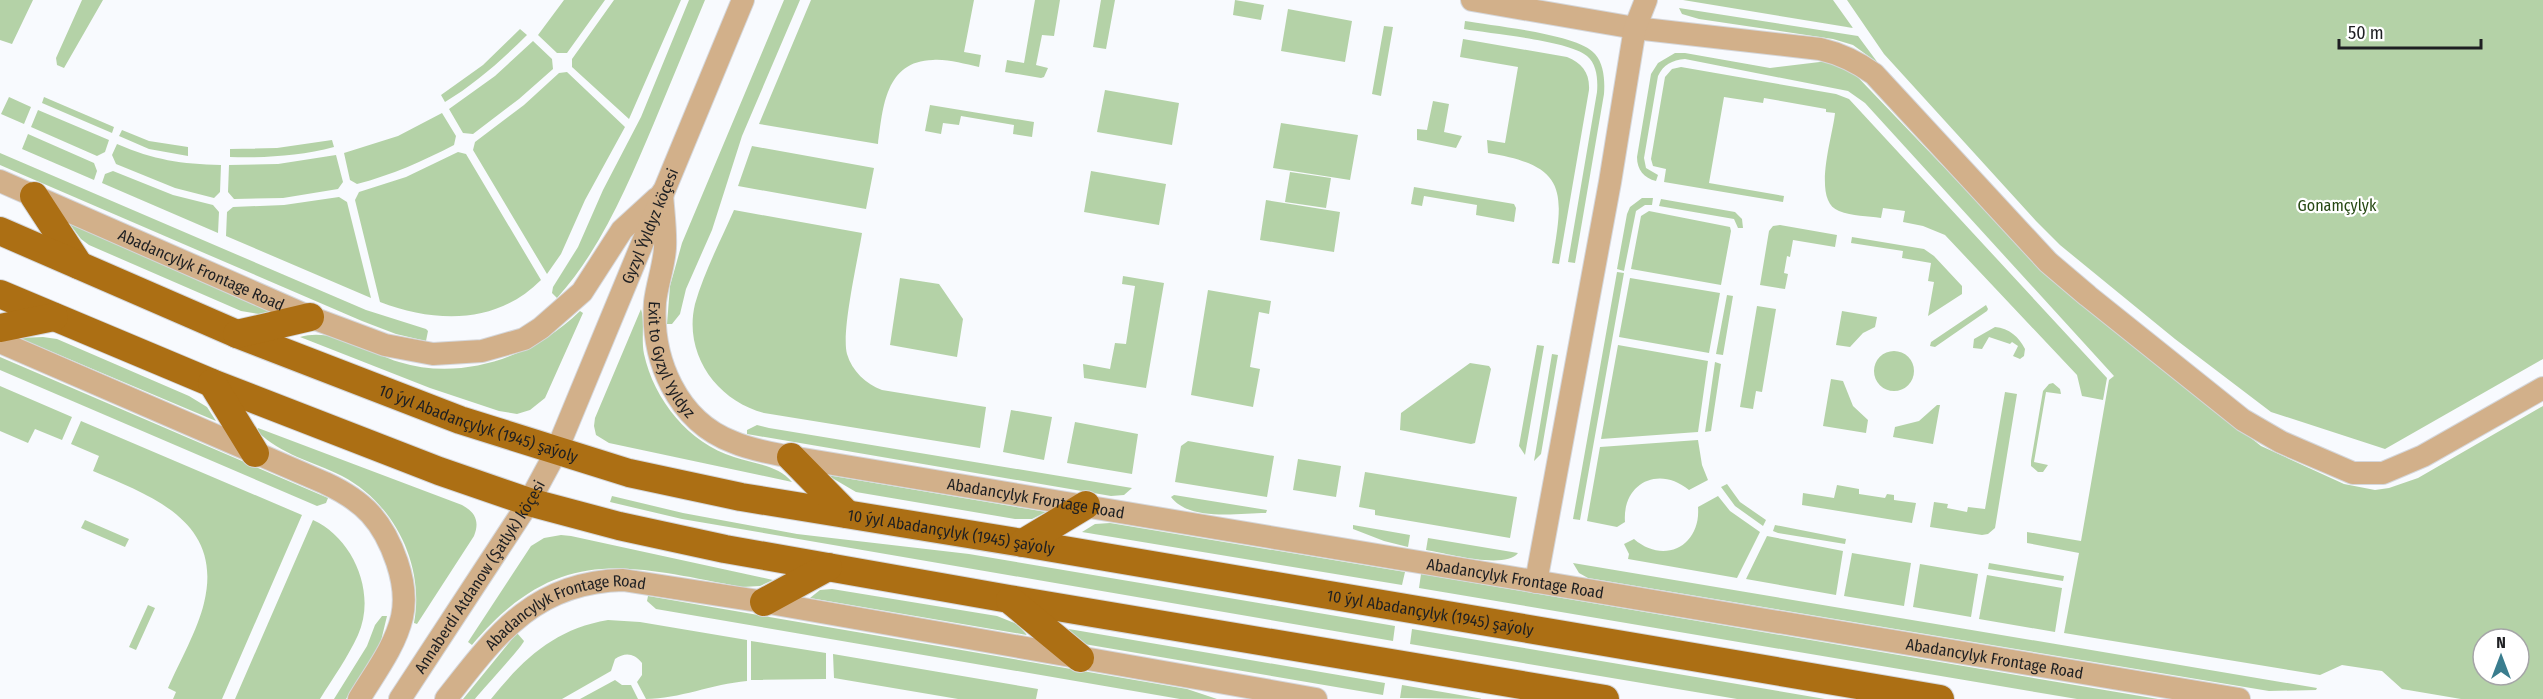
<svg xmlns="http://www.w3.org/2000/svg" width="2543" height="699" viewBox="0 0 2543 699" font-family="'Fira Sans Condensed',sans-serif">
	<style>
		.green { fill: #b4d2a7; fill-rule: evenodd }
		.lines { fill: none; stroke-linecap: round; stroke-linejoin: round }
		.minor-casing { stroke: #d5d7db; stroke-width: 24 }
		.major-casing { stroke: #d5d7db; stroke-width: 30 }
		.minor { stroke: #d2b08a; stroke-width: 22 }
		.major { stroke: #ac6f14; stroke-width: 28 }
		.labels { text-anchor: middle; stroke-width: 4.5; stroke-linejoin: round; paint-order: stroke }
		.park-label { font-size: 16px; fill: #264913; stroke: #fff }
		.street-label { font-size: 16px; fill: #1e1f22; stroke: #fff }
	</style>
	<rect width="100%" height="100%" fill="#f8fafe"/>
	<path class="green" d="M0 0H33L12 44 0 40Z
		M82 0H103L64 68 57 65 56 58Z
		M564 0H605L567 53H557L538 35Z
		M614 0H681L629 119 572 67V59Z
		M689 0H705C688 41 671 82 654 123 628 184 602 248 557 298L552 293 553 287 578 247 603 190 641 117Z
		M784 0H800L742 136 712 230 686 289 680 314 672 324H667L670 286 682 243Z
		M811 0H974L964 52 981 55 979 67C964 64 948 59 933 60 885 61 883 108 878 144L759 124Z
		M1035 0H1060L1054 36 1042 35 1036 65 1048 68 1044 77 1041 78 1005 72 1007 60 1024 63Z
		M1101 0H1115L1106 49 1093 47Z
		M1235 0 1264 5 1261 20 1233 15Z
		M1683 0H1833L1853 28Z
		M1847 0H2543V359L2385 449 2271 412 2175 339 2060 245 2036 221 1884 54Z
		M1679 8 1858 36 1878 63 1853 45 1833 39 1699 19 1682 14Z
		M1288 9 1352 21 1345 62 1281 51Z
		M1465 21C1493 26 1579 34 1595 54 1604 64 1605 81 1604 94L1575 263 1568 262 1597 92C1598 80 1597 64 1587 56 1568 40 1491 34 1464 29Z
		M1384 26 1393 27 1381 96 1372 94Z
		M520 29 527 35C502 60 475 84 445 102L441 95 483 65Z
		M1463 39 1567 57C1582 63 1590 73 1589 90L1559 264 1552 263C1564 192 1569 166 1488 153L1487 140 1505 143 1518 67 1460 57Z
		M533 41 552 59 553 69 519 99 473 134 463 133 449 109 495 76Z
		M1675 53H1685L1770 68 1828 61 1849 68 2053 281 2261 446 2344 484 2375 490 2389 488 2418 478 2543 406V699H2461L2402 689 2382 671 2342 665 2320 675 2064 633 2079 553 2027 543V532L2081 541 2109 380 2114 376 1865 103 1848 91 1685 59C1672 60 1663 65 1658 76L1644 158 1646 168 1658 175 1656 181C1644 178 1637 170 1637 157L1651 74 1658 63ZM2483 639H2519V675H2483Z
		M1681 67 1836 94 1849 99 2107 378 2103 400 2082 396 2077 375 1945 235 1923 226 1903 222 1905 211 1883 208 1881 218C1868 216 1852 216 1839 211 1811 201 1833 136 1835 113L1826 112V109L1764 98 1763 103 1724 97 1709 183 1784 196 1783 202 1664 182 1666 169 1653 166 1651 159 1665 77 1672 69Z
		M567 72 625 127 585 200 561 254 547 274 473 150 475 142 524 105 559 73Z
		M1105 90 1179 103 1172 145 1097 132Z
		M9 97 31 107 24 124 1 114Z
		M44 97 114 127 112 133 42 103Z
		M1433 101 1449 104 1444 132 1462 136 1456 148 1417 140V129L1427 130Z
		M930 105 1034 122 1032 137 1013 134 1014 125 961 116 959 125 943 123 941 134 925 131Z
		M38 110 109 140 105 152 97 156 31 127Z
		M442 113 456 136 454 145C423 161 392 175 357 184L350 180 344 153 398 136Z
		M1281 123 1358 135 1350 180 1273 168Z
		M122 130 149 141 188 147V156L149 149 119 136Z
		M28 134 94 163 97 171 94 180 22 149Z
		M332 140 334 147C300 156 265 158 230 157V149L277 148Z
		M117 144C154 160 181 164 221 165L220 192 214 198 175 188 116 164 112 155Z
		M752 146 874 168 866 209 738 186Z
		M458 152 466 154 541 280C496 325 436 323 380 302L355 200 359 192 406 177Z
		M0 153 366 310 426 329 428 331 426 341 396 334 362 321 0 165Z
		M336 155 343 182 338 189 283 198 234 199 228 192 229 165 278 164Z
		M113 171 173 195 213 205 219 212 218 233 102 183 105 174Z
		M1091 171 1166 184 1159 225 1084 212Z
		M1290 172 1331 178 1326 208 1285 202Z
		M1414 187 1514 204 1516 208 1514 222 1476 215 1477 205 1424 196 1422 206 1411 204Z
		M339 197 347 202 371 298 226 236 227 212 233 207 284 205Z
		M1642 198H1653L1652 205H1645L1636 211 1624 271 1617 269 1627 214 1630 207Z
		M1661 199 1735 212 1742 219 1743 228H1738L1734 219 1659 206Z
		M1266 200 1340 212 1334 252 1260 240Z
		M734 210 862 233C858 259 841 332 847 354 852 371 866 384 882 390L986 407 980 448 764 413C717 401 683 354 695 304 704 272 721 240 734 210Z
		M1649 211 1730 227 1731 231 1721 285 1631 269 1641 216Z
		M69 223 272 311 259 314 241 311 89 245 81 239Z
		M1780 225 1837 235 1835 247 1793 240 1790 257 1787 256 1784 273 1788 274 1785 289 1760 285 1769 231 1773 226Z
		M1852 237 1924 249 1934 256 1962 286V294L1928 316 1934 282 1928 281 1931 263 1902 258 1903 251 1851 243Z
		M1617 272 1624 273 1580 520 1573 519Z
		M1123 276 1164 283 1146 388 1084 378 1083 364 1110 369 1115 343 1126 344 1135 286 1122 284Z
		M900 278 939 284 963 319 957 357 890 345Z
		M1630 278 1720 293 1709 353 1619 337Z
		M1208 290 1271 301 1269 314 1259 312 1250 367 1260 369 1253 407 1191 395Z
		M1727 295 1733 296 1723 355 1716 354Z
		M1986 305 1988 309 1987 311 1935 347 1930 346 1931 342Z
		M1757 306 1776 309 1762 392 1756 391 1753 409 1740 407Z
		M641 309C645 321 641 340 644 354 654 400 689 443 734 457 754 464 778 465 792 482L609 443 596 435 594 426 595 418Z
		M580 311 583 313 545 398 530 410 517 414 499 411 430 388 300 337C333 327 368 352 399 362 463 382 534 356 580 311Z
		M1842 311 1877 317 1875 327 1863 333 1850 347 1836 345Z
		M1995 327C2009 328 2019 337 2025 349L2024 356 2020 359 2013 356 2018 346 2012 342 2010 344 1989 337 1982 349 1973 348 1974 339Z
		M43 337 57 339 189 396 207 407 216 421 19 338Z
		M1537 345 1544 346 1525 455 1519 446Z
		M1618 345 1708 361 1698 432 1601 439Z
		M1874 371a20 20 0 1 1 40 0a20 20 0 1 1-40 0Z
		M1552 354 1558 355 1541 454 1534 461Z
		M0 357 328 498 326 503 317 506 0 370Z
		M1715 362 1721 364 1711 431 1705 432Z
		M1470 363 1489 366 1491 369 1475 443 1471 444 1400 430 1401 413Z
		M1831 379 1843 381 1853 406 1868 420 1866 433 1823 426Z
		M2053 383 2060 389 2061 394 2046 392 2034 462 2048 465 2043 472H2038L2031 466V461L2043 391 2049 384Z
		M0 386 72 417 62 440 35 429 28 443 0 431Z
		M2005 392 2017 394 1995 528 1988 534 1982 535 1930 527 1934 502 1948 504 1947 508 1967 512 1968 507 1985 509Z
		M1937 405H1940L1933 444 1893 437 1895 427 1919 421Z
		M1011 410 1052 417 1044 460 1003 452Z
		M81 421 302 515 222 699H173L176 692 168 688C179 663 198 629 204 603 224 521 151 496 93 471L99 456 71 444Z
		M1075 422 1138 434 1132 474 1067 463Z
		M757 425 769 428 1132 488 1124 495 1111 496 747 434V430Z
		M258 428 462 505C475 512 480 521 474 536L417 624 414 623C425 565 394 503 342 476 312 461 281 455 257 431Z
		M1698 440 1702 465 1708 480 1689 490C1659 465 1622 483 1625 522L1617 527 1587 521 1600 447Z
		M1188 441 1274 456 1267 497 1175 482 1181 446Z
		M1298 459 1341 466 1336 497 1293 490Z
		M1365 472 1517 497 1510 538 1375 515V510L1359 507Z
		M827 475 1046 512 1032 519H1015L856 492Z
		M1727 484 1740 502 1766 520 1763 526 1735 506 1721 487Z
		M1837 485 1859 489V494L1885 498 1887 494 1894 495V500L1916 503 1912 523 1802 505 1803 493 1834 498Z
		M1174 495 1267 510 1266 513C1239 513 1190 522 1171 497Z
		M612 496 683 513 797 534 969 554 1395 626 1393 641 682 519 610 502Z
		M1718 496 1730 511 1760 532 1737 578 1628 559 1629 554 1624 544 1634 539C1664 565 1701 546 1698 507Z
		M85 520 129 539 125 547 81 528Z
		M313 520C353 538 377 593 358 635 348 657 333 678 320 699H235Z
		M1110 523 1405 572 1402 585 1082 532 1095 524Z
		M1353 525 1410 535 1408 547 1384 541 1353 529Z
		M1775 525 1846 539 1845 544 1778 533 1773 531Z
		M561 535 571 536 773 580 760 586 742 587C626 565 558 543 472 645L468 642 531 546 544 538Z
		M1767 536 1843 551 1836 595 1746 579Z
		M1428 538 1518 553C1505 570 1446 553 1426 550Z
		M1852 553 1911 563 1904 606 1844 596Z
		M1573 563 2317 688 2316 690 2269 691 1588 578 1579 573Z
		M1989 563 2064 576 2063 581 1988 569Z
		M1920 564 1978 574 1971 617 1913 607Z
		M1421 574 2158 699H2077L1419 588Z
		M1987 575 2062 588 2055 632 1979 619Z
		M832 589 997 616 1017 624 1027 635 810 598 820 590Z
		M648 596 1187 689 1217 699H1180L656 609 647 601Z
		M148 605 155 608 136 650 129 647Z
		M382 616H387L380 645 346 699H334L367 646 375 625Z
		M608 620 640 622 747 640V681C712 684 679 699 646 699L637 682 642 675V663C634 653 625 652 615 659L611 671 562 699H491C524 658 555 629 608 620Z
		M1063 628 1385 683 1383 695 1084 644Z
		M1412 629 1825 699H1737L1410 644Z
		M517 633 524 641C522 647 482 690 475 699H463Z
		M751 641 826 653V679L751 680Z
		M833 654 1038 689 1036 699H958L834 678Z
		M615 680 622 685H631L638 699H580Z
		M1402 685 1483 699 1400 698Z"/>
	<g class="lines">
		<g class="minor-casing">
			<g id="minor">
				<path d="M1472 0 1635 28 1820 49C1841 54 1856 61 1874 74L2048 262 2088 296 2243 420 2281 442 2353 473H2383L2423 456 2543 388"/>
				<path id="s1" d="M0 181 310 317 385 345 433 354 482 351 524 339 541 328 582 292 622 230 657 198"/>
				<path id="s2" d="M662 193C663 211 666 230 665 248 664 266 657 284 655 302 651 359 677 421 733 442 751 450 771 453 791 457L2239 699"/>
				<path d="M0 342 325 483C364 501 383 521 397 562 403 580 406 599 402 617 395 647 374 674 359 699"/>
				<path d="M1536 582 1610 182 1635 28 1646 0"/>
				<path id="s3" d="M400 699 529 502 556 452 743 0"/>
				<path id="s4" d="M446 699C496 635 534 582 623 580L764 602 1316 699"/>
			</g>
		</g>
		<g class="major-casing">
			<g id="major">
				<path d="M34 196 79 265"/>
				<path id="s5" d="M0 231 237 334 460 420 629 473 741 497 1023 543 1940 699"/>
				<path d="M0 294 212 383 439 471 529 502 619 526 725 549 1009 599 1605 699"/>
				<path d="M0 328 54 317"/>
				<path d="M237 334 310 317"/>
				<path d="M212 383 255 453"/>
				<path d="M791 457 847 514"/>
				<path d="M1023 543 1086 505"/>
				<path d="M1010 600 1080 658"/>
				<path d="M764 602 828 567"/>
			</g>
		</g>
		<use href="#minor" class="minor"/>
		<use href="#major" class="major"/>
	</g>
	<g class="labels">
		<g class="park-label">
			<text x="2337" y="211">Gonamçylyk</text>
		</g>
		<g class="street-label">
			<text dy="6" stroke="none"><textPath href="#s3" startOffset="537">Gyzyl Ýyldyz köçesi</textPath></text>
			<text dy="6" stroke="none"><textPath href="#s1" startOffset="220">Abadancylyk Frontage Road</textPath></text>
			<text dy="6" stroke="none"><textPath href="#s2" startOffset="171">Exit to Gyzyl Yyldyz</textPath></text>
			<text dy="6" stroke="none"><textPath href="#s5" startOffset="516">10 ýyl Abadançylyk (1945) şaýoly</textPath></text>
			<text dy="6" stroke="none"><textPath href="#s2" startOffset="590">Abadancylyk Frontage Road</textPath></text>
			<text dy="6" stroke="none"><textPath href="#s5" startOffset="1002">10 ýyl Abadançylyk (1945) şaýoly</textPath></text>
			<text dy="6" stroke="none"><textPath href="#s3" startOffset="146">Annaberdi Atdanow (Şatlyk) köçesi</textPath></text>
			<text dy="6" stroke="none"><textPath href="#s2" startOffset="1076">Abadancylyk Frontage Road</textPath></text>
			<text dy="6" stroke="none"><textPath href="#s5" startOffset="1488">10 ýyl Abadançylyk (1945) şaýoly</textPath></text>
			<text dy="6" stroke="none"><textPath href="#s4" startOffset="156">Abadancylyk Frontage Road</textPath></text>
			<text dy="6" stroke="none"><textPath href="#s2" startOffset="1562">Abadancylyk Frontage Road</textPath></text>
		</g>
	</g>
	<g transform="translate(2501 657)"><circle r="28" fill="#ffffff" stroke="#a5a5a7" stroke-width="1.5"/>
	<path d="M0-4.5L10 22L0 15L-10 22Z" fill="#3a7d8e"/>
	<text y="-9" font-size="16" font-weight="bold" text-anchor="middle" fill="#1e1f22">N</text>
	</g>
	<path d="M2339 39v9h142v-9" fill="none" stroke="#1e1f22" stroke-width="3"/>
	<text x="2348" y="39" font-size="18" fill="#1e1f22" stroke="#ffffff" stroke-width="4.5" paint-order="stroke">50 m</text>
</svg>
